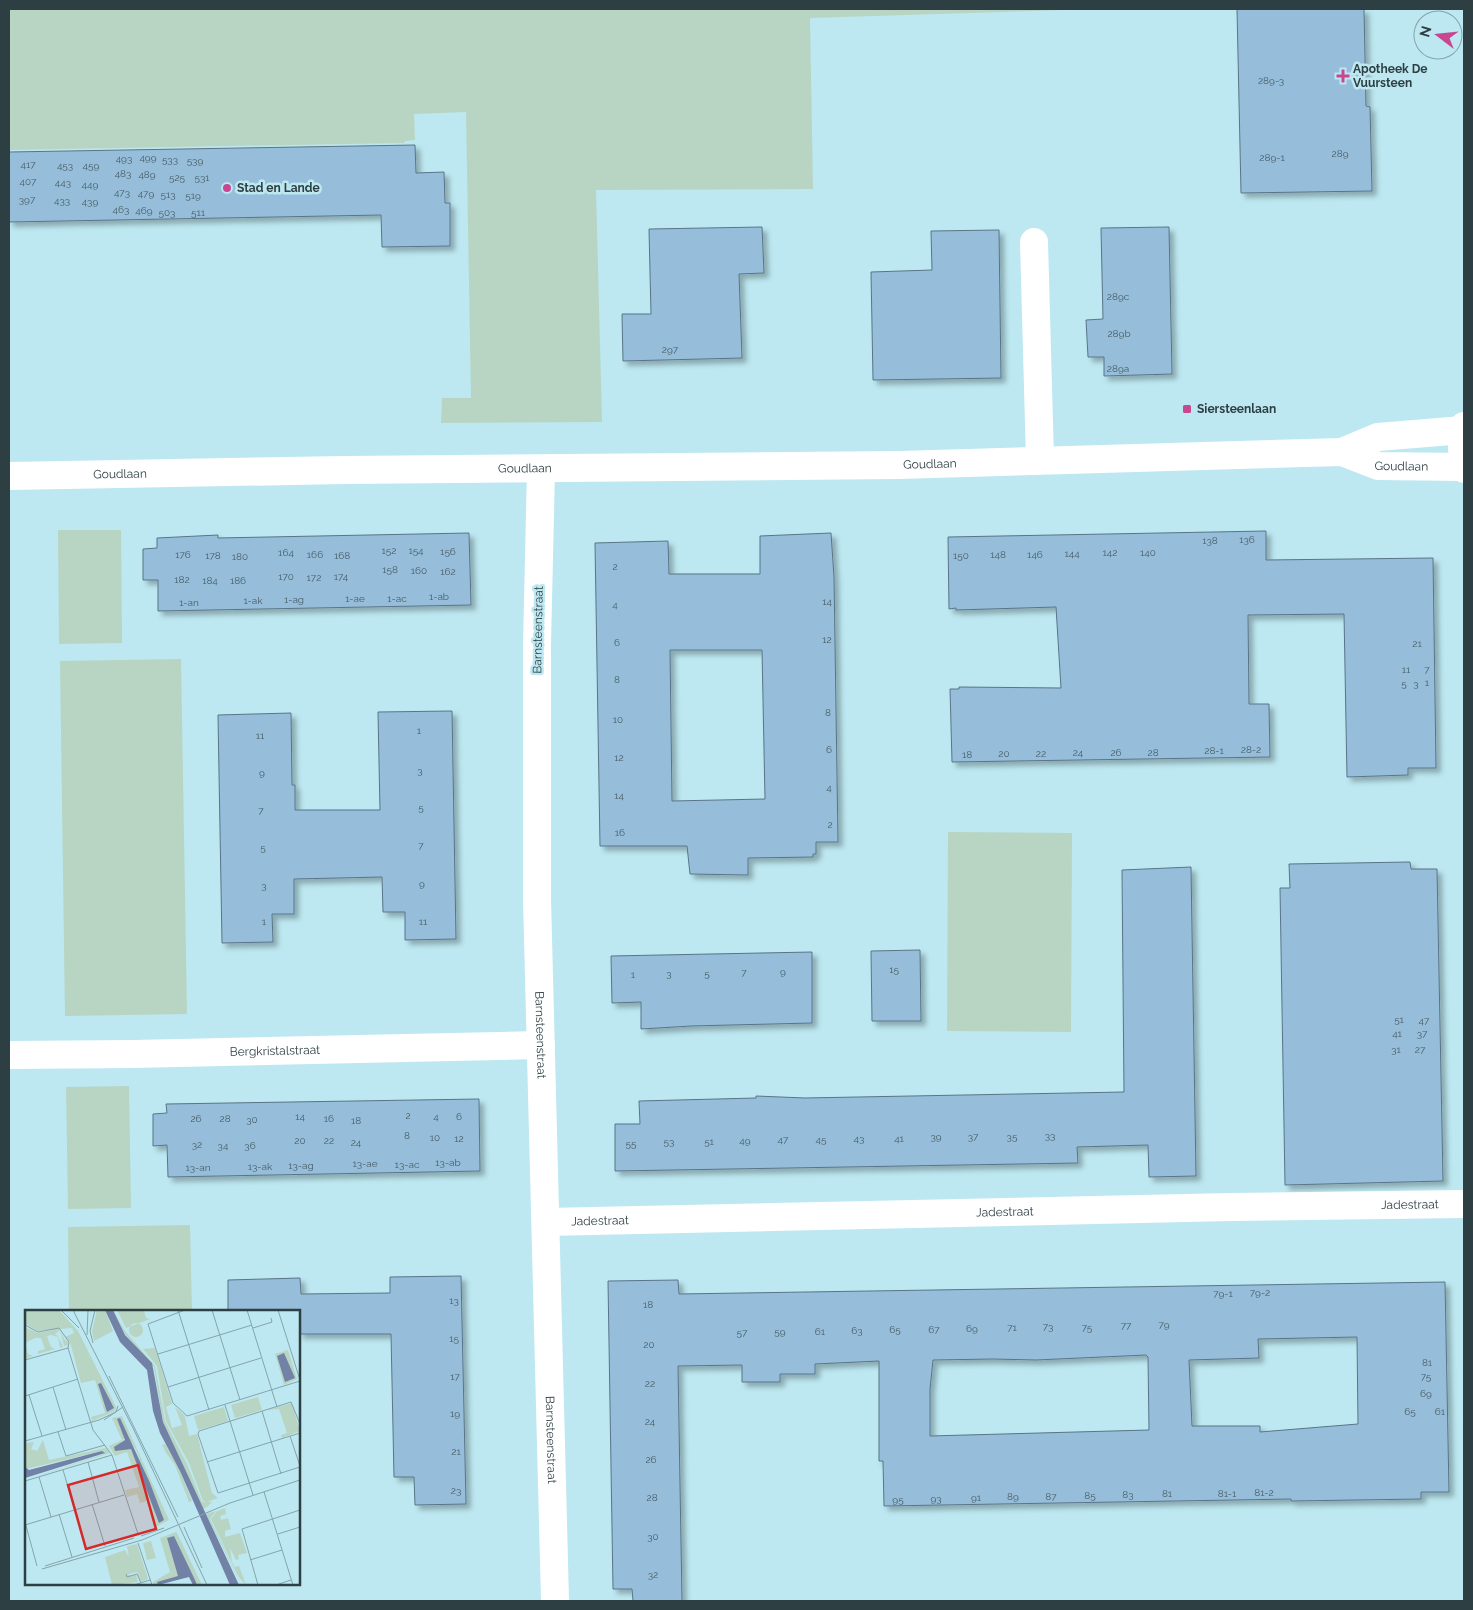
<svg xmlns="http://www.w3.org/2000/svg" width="1473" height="1610" viewBox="0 0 1473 1610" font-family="Raleway,sans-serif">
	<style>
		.green { fill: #b7d5c2 }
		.building { fill: #96bdd9; stroke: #597589; fill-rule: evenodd; filter: url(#shadow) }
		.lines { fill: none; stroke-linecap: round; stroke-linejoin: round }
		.minor { stroke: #fff; stroke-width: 28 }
		.major { stroke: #fff; stroke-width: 28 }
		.poi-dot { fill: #c84790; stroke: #bde8f1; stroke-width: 2 }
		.labels { text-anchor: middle; stroke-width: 5; stroke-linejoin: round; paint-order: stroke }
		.number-label { font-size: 10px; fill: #485e68 }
		.poi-label { font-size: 12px; font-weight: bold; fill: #2e3f43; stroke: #bde8f1; text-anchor: start }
		.street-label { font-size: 12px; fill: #2e3f43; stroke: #bde8f1 }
		.inset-road { fill: none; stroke: #84a4ab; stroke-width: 1 }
		.view { fill: #d62828; fill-opacity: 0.15; stroke: #d62828; stroke-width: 2.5 }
		.inset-edge { fill: none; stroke: #2e3f43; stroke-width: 2.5 }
	</style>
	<defs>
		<filter id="shadow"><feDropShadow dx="4.5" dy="4.5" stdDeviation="2.5" flood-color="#0004"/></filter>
	</defs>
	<rect width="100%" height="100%" fill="#bde8f1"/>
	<path class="green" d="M9 9H1095L810 18 813 189 596 190 602 422 441 423 442 398H471L466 112 414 114 415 140 405 141 404 143 9 150Z
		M58 530H121L122 643 59 644Z
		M181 659 187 1014 65 1016 60 661Z
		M948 832 1072 833 1071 1032 947 1031Z
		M129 1086 131 1208 68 1209 66 1087Z
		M190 1225 192 1311H69L68 1227Z"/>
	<path class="building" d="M1237 9H1364L1366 106 1370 107 1372 191 1241 193Z
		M415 145 416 173 444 172 445 203H450V246L382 247 381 215 9 222V152Z
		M762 227 764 273 739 274 742 358 623 361 622 314H651L649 229Z
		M1169 227 1172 374 1104 376V357H1088L1086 320 1103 319 1101 228Z
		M999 230 1001 378 873 380 871 272 932 270 931 231Z
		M1266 531V560L1433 558 1436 768H1408V775L1347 777 1344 614 1248 615 1249 704H1269L1270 757 952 762 950 689H959V687L1061 688 1056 607 956 610V608L949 609 948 537Z
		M469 533 471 605 158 611V580H143V549L157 548V538L218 535V538Z
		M831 533 834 577 838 842H816V854H813V857L748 858V875L690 874 687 846H600L595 543 668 541 669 574H760V536ZM670 650H762L765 799 672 801Z
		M452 711 456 939 405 940V912H383L382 877 294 879V914H272L273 942 222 943 218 715 291 713 292 785H295V810H380L378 712Z
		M1410 862 1411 869H1437L1443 1181 1285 1185 1280 888H1290L1289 864Z
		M1191 867 1196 1176 1149 1177 1148 1145 1077 1147 1078 1163 615 1171V1124H640L639 1101 756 1098V1096L805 1098 1124 1092 1122 870Z
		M920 950 921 1021H872L871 951Z
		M812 952V1023L691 1026 641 1029V1002L612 1003 611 956Z
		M479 1099 480 1171 168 1177 167 1145 153 1146V1114L167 1113 166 1104Z
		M461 1276 466 1504 415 1505 414 1477H394L391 1334H299V1311H228V1280L300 1278 301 1294 390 1293V1277Z
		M678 1280 679 1294 1445 1282 1449 1492H1421V1499L1291 1501V1499L884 1506 883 1461H879V1361L815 1364V1374H780V1382H742V1365L678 1366 682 1601H633L632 1589H613L608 1281ZM1357 1337 1358 1424 1260 1432V1426H1192L1189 1360 1259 1358 1258 1339ZM1146 1355 1148 1357 1149 1430 930 1436V1389L933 1360 993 1359 1036 1360Z"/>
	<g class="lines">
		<g class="minor">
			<path d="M1034 242 1040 460"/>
			<path id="s1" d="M1342 452 1378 466 1464 467"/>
			<path id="s2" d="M541 469 537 645V899L555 1601"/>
			<path id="s3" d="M9 476 345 470 899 465 1342 452 1378 437 1463 430"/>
			<path id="s4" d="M9 1055 134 1054 541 1045"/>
			<path id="s5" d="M546 1222 1231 1207 1464 1204"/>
		</g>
		<path class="major" d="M1464 426 1462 448 1464 469"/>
	</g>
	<g class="poi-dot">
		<path d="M1340.5 68.5h5v5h5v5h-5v5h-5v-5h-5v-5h5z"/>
		<circle cx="227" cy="188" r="5"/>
		<rect x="1182" y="404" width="10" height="10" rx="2.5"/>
	</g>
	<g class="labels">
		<g class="number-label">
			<text x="1271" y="84">289-3</text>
			<text x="1340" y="157">289</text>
			<text x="148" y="161">499</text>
			<text x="1272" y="161">289-1</text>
			<text x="124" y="162">493</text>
			<text x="170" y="163">533</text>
			<text x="195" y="164">539</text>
			<text x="28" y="168">417</text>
			<text x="65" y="169">453</text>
			<text x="91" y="169">459</text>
			<text x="123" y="177">483</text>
			<text x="147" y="178">489</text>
			<text x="177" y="181">525</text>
			<text x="202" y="181">531</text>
			<text x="28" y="185">407</text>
			<text x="63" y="186">443</text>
			<text x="90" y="188">449</text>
			<text x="122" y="196">473</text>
			<text x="146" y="197">479</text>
			<text x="168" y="198">513</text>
			<text x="193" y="199">519</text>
			<text x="27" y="203">397</text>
			<text x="62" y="204">433</text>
			<text x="90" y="205">439</text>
			<text x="121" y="213">463</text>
			<text x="144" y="214">469</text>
			<text x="167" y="216">503</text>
			<text x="198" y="216">511</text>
			<text x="1118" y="300">289c</text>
			<text x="1119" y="337">289b</text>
			<text x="670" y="353">297</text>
			<text x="1118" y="372">289a</text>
			<text x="1247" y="543">136</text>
			<text x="1210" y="544">138</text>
			<text x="389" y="554">152</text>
			<text x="416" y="554">154</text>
			<text x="448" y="555">156</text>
			<text x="286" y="556">164</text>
			<text x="1110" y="556">142</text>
			<text x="1148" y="556">140</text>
			<text x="1072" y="557">144</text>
			<text x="183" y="558">176</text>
			<text x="315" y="558">166</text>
			<text x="998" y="558">148</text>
			<text x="1035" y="558">146</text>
			<text x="213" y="559">178</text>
			<text x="342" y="559">168</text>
			<text x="961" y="559">150</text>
			<text x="240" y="560">180</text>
			<text x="615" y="570">2</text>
			<text x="390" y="573">158</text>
			<text x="419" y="574">160</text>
			<text x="448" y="575">162</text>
			<text x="286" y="580">170</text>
			<text x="341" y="580">174</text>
			<text x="314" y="581">172</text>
			<text x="182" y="583">182</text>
			<text x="210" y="584">184</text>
			<text x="238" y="584">186</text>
			<text x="439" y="600">1-ab</text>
			<text x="355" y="602">1-ae</text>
			<text x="397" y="602">1-ac</text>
			<text x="294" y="603">1-ag</text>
			<text x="253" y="604">1-ak</text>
			<text x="827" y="605">14</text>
			<text x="189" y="606">1-an</text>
			<text x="615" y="608">4</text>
			<text x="827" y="643">12</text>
			<text x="617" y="646">6</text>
			<text x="1417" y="647">21</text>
			<text x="1406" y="673">11</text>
			<text x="1427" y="673">7</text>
			<text x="617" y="683">8</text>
			<text x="1427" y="686">1</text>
			<text x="1404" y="687">5</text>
			<text x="1416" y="687">3</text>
			<text x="828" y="716">8</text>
			<text x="618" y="723">10</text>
			<text x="419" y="734">1</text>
			<text x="260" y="739">11</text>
			<text x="829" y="753">6</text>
			<text x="1251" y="753">28-2</text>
			<text x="1214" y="754">28-1</text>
			<text x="1078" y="756">24</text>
			<text x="1116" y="756">26</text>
			<text x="1153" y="756">28</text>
			<text x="1004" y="757">20</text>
			<text x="1041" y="757">22</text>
			<text x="967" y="758">18</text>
			<text x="619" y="761">12</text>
			<text x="420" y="774">3</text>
			<text x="262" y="776">9</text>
			<text x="829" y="791">4</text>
			<text x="619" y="799">14</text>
			<text x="421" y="811">5</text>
			<text x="261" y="814">7</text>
			<text x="830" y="828">2</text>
			<text x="620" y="836">16</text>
			<text x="421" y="849">7</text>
			<text x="263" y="851">5</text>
			<text x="422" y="887">9</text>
			<text x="264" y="889">3</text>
			<text x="264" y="925">1</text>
			<text x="423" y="925">11</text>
			<text x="894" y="973">15</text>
			<text x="783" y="975">9</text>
			<text x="744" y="976">7</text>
			<text x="669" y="977">3</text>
			<text x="707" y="977">5</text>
			<text x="633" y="978">1</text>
			<text x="1399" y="1023">51</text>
			<text x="1424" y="1024">47</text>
			<text x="1397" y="1037">41</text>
			<text x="1422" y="1037">37</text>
			<text x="1396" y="1053">31</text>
			<text x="1420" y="1053">27</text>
			<text x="408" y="1119">2</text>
			<text x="300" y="1120">14</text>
			<text x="436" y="1120">4</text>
			<text x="459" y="1120">6</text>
			<text x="196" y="1122">26</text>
			<text x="225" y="1122">28</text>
			<text x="329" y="1122">16</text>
			<text x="252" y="1123">30</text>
			<text x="356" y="1124">18</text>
			<text x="407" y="1139">8</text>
			<text x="1050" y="1139">33</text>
			<text x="936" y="1140">39</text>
			<text x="973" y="1140">37</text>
			<text x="1012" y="1140">35</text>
			<text x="435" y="1141">10</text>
			<text x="459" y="1142">12</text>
			<text x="859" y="1142">43</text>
			<text x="899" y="1142">41</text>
			<text x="783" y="1143">47</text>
			<text x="821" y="1143">45</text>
			<text x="300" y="1144">20</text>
			<text x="329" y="1144">22</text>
			<text x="745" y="1144">49</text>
			<text x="669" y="1145">53</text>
			<text x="709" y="1145">51</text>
			<text x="356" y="1146">24</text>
			<text x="631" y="1147">55</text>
			<text x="197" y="1148">32</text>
			<text x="223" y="1149">34</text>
			<text x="250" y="1149">36</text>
			<text x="448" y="1166">13-ab</text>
			<text x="365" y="1167">13-ae</text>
			<text x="407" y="1168">13-ac</text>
			<text x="301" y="1169">13-ag</text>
			<text x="260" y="1170">13-ak</text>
			<text x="198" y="1171">13-an</text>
			<text x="1260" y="1296">79-2</text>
			<text x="1223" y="1297">79-1</text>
			<text x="454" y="1304">13</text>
			<text x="648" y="1308">18</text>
			<text x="1164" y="1328">79</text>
			<text x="1126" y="1329">77</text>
			<text x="1048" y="1330">73</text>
			<text x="1012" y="1331">71</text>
			<text x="1087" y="1331">75</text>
			<text x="972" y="1332">69</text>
			<text x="895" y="1333">65</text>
			<text x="934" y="1333">67</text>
			<text x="857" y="1334">63</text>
			<text x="780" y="1335">59</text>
			<text x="820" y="1335">61</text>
			<text x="742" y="1336">57</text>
			<text x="454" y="1342">15</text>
			<text x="649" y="1348">20</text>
			<text x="1427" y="1366">81</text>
			<text x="455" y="1380">17</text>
			<text x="1426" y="1380">75</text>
			<text x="650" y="1387">22</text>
			<text x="1426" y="1397">69</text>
			<text x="1410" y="1415">65</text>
			<text x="1440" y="1415">61</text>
			<text x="455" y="1417">19</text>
			<text x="650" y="1425">24</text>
			<text x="456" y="1455">21</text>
			<text x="651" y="1463">26</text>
			<text x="456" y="1494">23</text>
			<text x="1264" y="1496">81-2</text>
			<text x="1167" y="1497">81</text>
			<text x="1227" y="1497">81-1</text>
			<text x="1128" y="1498">83</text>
			<text x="1090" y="1499">85</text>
			<text x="1013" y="1500">89</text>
			<text x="1051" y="1500">87</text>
			<text x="652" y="1501">28</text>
			<text x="976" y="1501">91</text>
			<text x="936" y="1502">93</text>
			<text x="898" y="1503">95</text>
			<text x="653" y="1540">30</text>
			<text x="653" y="1578">32</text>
		</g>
		<g class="poi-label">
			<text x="1353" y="73">Apotheek De<tspan x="1353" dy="14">Vuursteen</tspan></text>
			<text x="237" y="192">Stad en Lande</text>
			<text x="1197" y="413">Siersteenlaan</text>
		</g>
		<g class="street-label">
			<text dy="4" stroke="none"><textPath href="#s3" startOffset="921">Goudlaan</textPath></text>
			<text dy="4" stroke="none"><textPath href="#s1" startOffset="62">Goudlaan</textPath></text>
			<text dy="4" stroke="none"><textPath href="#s3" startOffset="516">Goudlaan</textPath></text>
			<text dy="4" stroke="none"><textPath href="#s3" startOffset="111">Goudlaan</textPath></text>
			<text transform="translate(538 630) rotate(-89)" y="4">Barnsteenstraat</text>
			<text dy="4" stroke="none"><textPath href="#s2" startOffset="566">Barnsteenstraat</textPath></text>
			<text dy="4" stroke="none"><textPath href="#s4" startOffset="266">Bergkristalstraat</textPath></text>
			<text dy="4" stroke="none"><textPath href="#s5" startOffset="864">Jadestraat</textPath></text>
			<text dy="4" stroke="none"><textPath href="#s5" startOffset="459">Jadestraat</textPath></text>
			<text dy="4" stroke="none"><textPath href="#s5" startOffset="54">Jadestraat</textPath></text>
			<text dy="4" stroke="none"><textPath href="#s2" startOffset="971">Barnsteenstraat</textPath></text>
		</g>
	</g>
	<g transform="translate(25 1310)">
		<rect width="275" height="275" fill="#bde8f1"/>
		<path d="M0 0H34L53 21 91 97 90 101 67 111 66 107 80 103 70 70 56 73 45 32 40 27 49 23 47 18 13 21 0 14ZM74 73 89 98 82 101 74 74ZM72 0H80L88 21 69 31 67 21ZM88 0 100 21 130 56 140 111 162 154 177 192H187L182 197 178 199 138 112 129 57 100 24ZM92 0H119L121 8 125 9 101 18ZM104 20a7 7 0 1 1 14 0a7 7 0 1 1-14 0ZM0 17 13 23 33 19 35 20 39 29 43 32V35L39 36 35 20 30 24 33 26 38 37 35 38 33 27 26 25 22 26 26 37 30 39 13 44V41L20 39 16 28H10L0 33 3 44 8 46 0 49ZM130 38 147 94 141 97 147 118 157 115 150 97 160 106 164 126 172 124 187 183 193 188 182 192 178 191 164 153 141 111 132 56 118 39ZM263 40 272 69 259 75 250 44ZM233 87 237 100 210 108 206 95ZM267 93 275 121 257 128 256 125 262 123 254 99 242 100ZM199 97 203 111 173 120 169 106ZM97 106 144 210 131 217 122 191 115 193 112 184 102 187 100 180 114 177 102 142 90 146 84 136 97 130 87 108ZM92 109 111 140 139 210 106 139H90L100 128ZM18 130 24 150 81 138 85 143 0 170 79 144 77 141 1 159 0 133 9 132 6 139 12 141ZM140 134 153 156 167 191 164 192 150 155 141 143 137 135ZM200 198 201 204 195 206 196 210 203 208 206 219 200 221V227L215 223 222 243 213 245 214 249 211 250 205 238 207 252 210 257 214 256 221 275 213 266 186 209 192 201ZM191 201 185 209 216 275 181 204ZM151 222 153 225 177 275H172L149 226 142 228 154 266 129 275 128 272 145 262 135 228ZM126 231 131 248 122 250 118 233ZM112 234 123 269 116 272 112 262 101 265H111L113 272 87 275 80 247 100 240 104 247 102 236Z" fill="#b7d5c2" fill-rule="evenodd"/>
		<path d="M80 0H88L100 25 127 53 138 112 214 275H205L155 161 135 123 128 101 122 60 95 32ZM259 43 270 68 260 72 252 46ZM76 73 89 98 82 102 73 74ZM95 108 125 173 139 210 134 213 106 139 90 141 89 137 100 130 92 109ZM77 141 80 143 0 168V157L4 160ZM149 226 170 270 172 275H168L164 267 133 275 132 272 153 266 142 228Z" fill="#7281a6"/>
		<path class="inset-road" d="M36 0 54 18M48 0 108 118 182 275M153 0 184 100M160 0 123 14 148 93 162 106 275 71M187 0 215 90M222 0 252 97M253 0 275 70M0 15 13 22 34 18 44 32 43 38 68 120 87 145 113 224M228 18 247 12 246 8M62 25 63 0M68 33 65 21 70 0M133 44 227 15M0 50 43 38M84 66 153 207M28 77 41 120M143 77 236 48M4 85 17 126M0 86 53 69M200 95 228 185M237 101 256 164M79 110 98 97M275 114 266 92 174 121 173 124 193 183 275 157M33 122 41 146 80 135M265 126 275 156M0 131 74 110 91 102 93 96M63 152 74 192M182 152 275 123M38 160 50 200M14 167 26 207M0 171 87 145M239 182 268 275M67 194 80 236M34 204 47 247M0 212 12 256M0 215 99 185M159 217 177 258M253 224 275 217M116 226 139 218M117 230 205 193 275 170M113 233 127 275M225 250 257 240M20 256 109 228M17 259 117 230M101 264 102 267 112 264 116 273M109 275 125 270M233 275 217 219 275 200M251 275 266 270"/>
		<path class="view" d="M113 155 131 219 61 239 43 175Z"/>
		<rect width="275" height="275" class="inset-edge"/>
	</g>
	<rect width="1473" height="1610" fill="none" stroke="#2e3f43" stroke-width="20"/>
	<g transform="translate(1438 35) rotate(286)"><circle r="24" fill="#bde8f1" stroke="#84a4ab"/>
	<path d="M0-4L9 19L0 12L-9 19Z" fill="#c84790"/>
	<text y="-8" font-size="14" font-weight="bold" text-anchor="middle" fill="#2e3f43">N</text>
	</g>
</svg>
